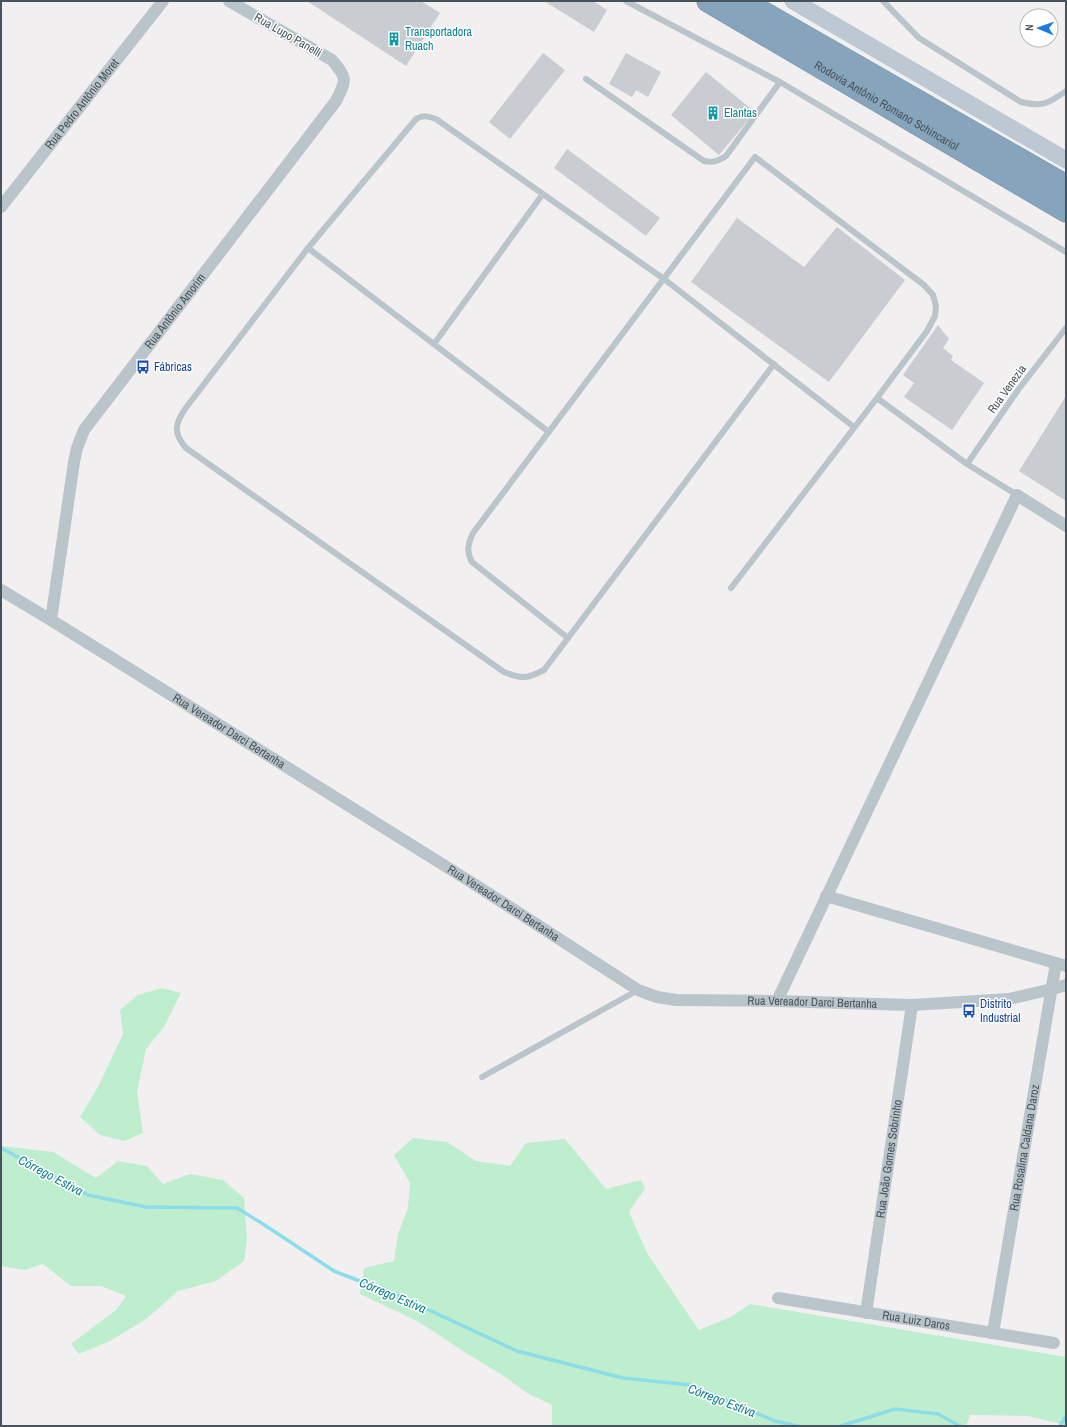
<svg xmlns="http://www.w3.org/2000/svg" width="1067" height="1427" viewBox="0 0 1067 1427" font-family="'Archivo Narrow',sans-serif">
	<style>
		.green { fill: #beeece }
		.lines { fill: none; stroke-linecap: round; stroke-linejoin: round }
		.stream { stroke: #8cdcea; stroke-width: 3.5 }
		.building { fill: #c9ccd1 }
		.highway-casing { stroke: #728fa9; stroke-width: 23 }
		.lane { stroke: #bac4cb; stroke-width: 6 }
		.street { stroke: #bac4cb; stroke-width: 12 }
		.secondary { stroke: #bdc8d2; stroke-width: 17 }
		.highway { stroke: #87a4bd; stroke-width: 22 }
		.labels { text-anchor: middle; stroke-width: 3; stroke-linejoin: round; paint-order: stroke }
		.culture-label { font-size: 12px; fill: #0d838f; stroke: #fff; text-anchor: start }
		.street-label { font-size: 12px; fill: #47535c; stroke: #fff }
		.transit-label { font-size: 12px; fill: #164399; stroke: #fff; text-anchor: start }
		.water-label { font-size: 13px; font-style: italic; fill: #0f7c90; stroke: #fff }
	</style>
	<rect width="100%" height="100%" fill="#f1efef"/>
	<path class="green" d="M162 988 181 993 164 1027 146 1049 137 1092 143 1133 124 1141 100 1135 80 1117 98 1087 123 1034 120 1010 138 995Z
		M413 1138 447 1142 476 1161 510 1166 526 1143 565 1139 606 1189 641 1180 645 1188 629 1212 647 1253 681 1304 699 1330 731 1317 750 1304 1066 1357V1425L1028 1416 970 1415 966 1426H552V1405L527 1393 504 1376 466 1353 419 1322 360 1294 364 1268 394 1261 398 1234 408 1208 410 1183 394 1155Z
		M1 1146 53 1152 96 1178 118 1161 147 1166 163 1184 190 1174 223 1180 244 1198 247 1240 244 1261 216 1281 178 1291 146 1319 110 1341 79 1354 71 1344 116 1310 126 1296 101 1286H71L43 1264 24 1270 1 1266Z"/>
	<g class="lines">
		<path class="stream" d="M1 1148 88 1195 146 1207 237 1208 263 1224 334 1271 401 1297 517 1351 623 1378 691 1385 775 1421 798 1426
			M841 1426 895 1409 938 1414 960 1426
			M1060 1426 1066 1416"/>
	</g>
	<path class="building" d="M307 1H421L440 13 406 66Z
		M544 1H593L607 10 594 32Z
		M543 53 565 70 510 139 489 122Z
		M626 53 661 72 648 97 636 90 632 97 609 84Z
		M706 72 755 112 719 155 671 115Z
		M567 149 660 218 646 236 554 168Z
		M737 218 804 267 837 227 905 280 829 382 691 282Z
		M938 325 949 339 943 348 953 356 951 360 984 383 952 430 904 397 914 383 903 375Z
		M1066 396V501L1019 471Z"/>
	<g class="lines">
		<g class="highway-casing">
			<g id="highway">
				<path id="s7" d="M708 1 1066 211"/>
				<path d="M743 1 1066 186"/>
			</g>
		</g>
		<path class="lane" d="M626 1 780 82 1066 252
			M883 1 919 38 1021 102C1044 107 1047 104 1066 91
			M586 79 704 161C713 163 718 161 726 156L780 82
			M308 248 549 432
			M434 344 542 195
			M774 364 544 670C527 679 522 679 504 672L186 448C174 434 174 425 185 409L308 248 416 119C423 115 428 116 436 119L664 279 854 427
			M967 464 1018 390 1066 328
			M731 588 877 398 967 464 1017 495
			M568 638 472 562C466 551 468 544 473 533L755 157 924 285 933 295 936 306 935 316 927 331 877 398
			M482 1077 638 990"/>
		<g class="street">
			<path id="s1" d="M1 207 163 1"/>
			<path id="s2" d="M1 590 51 620 474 884 638 990 657 997 676 1000 777 1001 912 1005 1009 999 1052 989 1066 985"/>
			<path id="s3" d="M51 620 74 462 77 448 84 430 336 101C347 79 347 78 332 60L229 1"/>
			<path d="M826 896 1066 966"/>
			<path d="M777 1001 1017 495 1066 526"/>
			<path id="s4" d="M778 1298 1054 1343"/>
			<path id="s5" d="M866 1313 912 1005"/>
			<path id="s6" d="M993 1333 1056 963"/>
		</g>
		<path class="secondary" d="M793 1 1066 160"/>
		<use href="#highway" class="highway"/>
	</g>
	<defs>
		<g id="building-bare" transform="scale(1.08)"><path d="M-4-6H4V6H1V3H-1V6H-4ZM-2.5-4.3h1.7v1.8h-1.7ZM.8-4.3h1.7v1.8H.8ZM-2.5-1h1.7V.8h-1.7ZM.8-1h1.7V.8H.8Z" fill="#0f9aa8" stroke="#fff" stroke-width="2.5" paint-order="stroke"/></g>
		<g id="bus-bare" transform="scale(1.08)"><path d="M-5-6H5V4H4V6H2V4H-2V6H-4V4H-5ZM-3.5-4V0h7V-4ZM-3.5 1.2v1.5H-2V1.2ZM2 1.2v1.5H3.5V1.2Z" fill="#1a4fb4" stroke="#fff" stroke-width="2.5" paint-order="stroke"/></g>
	</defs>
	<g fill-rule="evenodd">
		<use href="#building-bare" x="394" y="39"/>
		<use href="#building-bare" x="713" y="113"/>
		<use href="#bus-bare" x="143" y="367"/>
		<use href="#bus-bare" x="969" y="1011"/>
	</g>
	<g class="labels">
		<g class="culture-label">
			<text x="405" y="36">Transportadora<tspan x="405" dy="14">Ruach</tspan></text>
			<text x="724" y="117">Elantas</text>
		</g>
		<g class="street-label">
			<text transform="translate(288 35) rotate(30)" y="4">Rua Lupo Panelli</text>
			<text dy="4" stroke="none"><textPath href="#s1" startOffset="131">Rua Pedro Antônio Moret</textPath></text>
			<text dy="4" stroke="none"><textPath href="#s7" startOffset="207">Rodovia Antônio Romano Schincariol</textPath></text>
			<text dy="4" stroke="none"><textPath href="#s3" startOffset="343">Rua Antônio Amorim</textPath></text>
			<text transform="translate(1007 389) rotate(-54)" y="4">Rua Venezia</text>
			<text dy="4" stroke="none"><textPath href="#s2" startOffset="268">Rua Vereador Darci Bertanha</textPath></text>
			<text dy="4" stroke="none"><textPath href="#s2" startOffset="592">Rua Vereador Darci Bertanha</textPath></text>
			<text dy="4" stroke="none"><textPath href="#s2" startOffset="928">Rua Vereador Darci Bertanha</textPath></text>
			<text dy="4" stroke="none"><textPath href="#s6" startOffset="188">Rua Rosalina Caldana Daroz</textPath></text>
			<text dy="4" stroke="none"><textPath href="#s5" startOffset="156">Rua João Gomes Sobrinho</textPath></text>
			<text dy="4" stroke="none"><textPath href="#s4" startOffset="140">Rua Luiz Daros</textPath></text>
		</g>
		<g class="transit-label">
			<text x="154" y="371">Fábricas</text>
			<text x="980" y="1008">Distrito<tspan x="980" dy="14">Industrial</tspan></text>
		</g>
		<g class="water-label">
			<text transform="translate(51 1175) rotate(28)" y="5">Córrego Estiva</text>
			<text transform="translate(393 1295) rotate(23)" y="5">Córrego Estiva</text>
			<text transform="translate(722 1400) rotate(21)" y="5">Córrego Estiva</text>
		</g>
	</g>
	<rect width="1067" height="1427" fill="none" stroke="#47535c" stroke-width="4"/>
	<g transform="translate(1039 28) rotate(272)"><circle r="19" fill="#ffffff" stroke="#b5babe"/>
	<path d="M0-3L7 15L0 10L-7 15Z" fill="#1c7bde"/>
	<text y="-6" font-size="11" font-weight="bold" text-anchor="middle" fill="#47535c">N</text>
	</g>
</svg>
